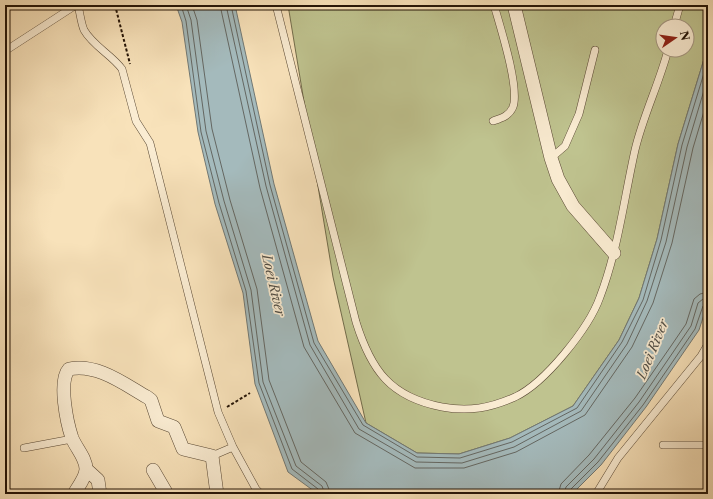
<svg xmlns="http://www.w3.org/2000/svg" width="713" height="499" viewBox="0 0 713 499" font-family="'Libre Caslon Text',serif">
	<style>
		.green { fill: #bfc38f; stroke: #726c4b; fill-rule: evenodd }
		.water { fill: #a4babc; stroke: #717874 }
		.lines { fill: none; stroke-linecap: round; stroke-linejoin: round }
		.shore { stroke: #646762; stroke-width: 1 }
		.service-casing { stroke: #594834; stroke-width: 8 }
		.minor-casing { stroke: #594834; stroke-width: 14 }
		.path { stroke: #241407; stroke-width: 2; stroke-dasharray: 3 2; stroke-linecap: butt }
		.service { stroke: #faecd2; stroke-width: 7 }
		.minor { stroke: #faecd2; stroke-width: 13 }
		.labels { text-anchor: middle; stroke-width: 3.5; stroke-linejoin: round; paint-order: stroke }
		.water-label { font-size: 13px; font-style: italic; fill: #514e46; stroke: #faecd2 }
	</style>
	<rect width="100%" height="100%" fill="#f8e2ba"/>
	<filter id="stains"><feTurbulence type="fractalNoise" baseFrequency=".005" numOctaves="4"/><feColorMatrix values="0 0 0 0 .2 0 0 0 0 .09 0 0 0 0 .02 0 0 0 .5 -.17"/></filter>
	<radialGradient id="worn" r=".72"><stop offset=".6" stop-color="#630" stop-opacity="0"/><stop offset="1" stop-color="#630" stop-opacity=".3"/></radialGradient>
	<path class="green" d="M288 5H708V46L678 144 657 239 639 298 619 340 573 406 510 438 459 454 417 453 366 423 333 277ZM663 26H687V50H663Z"/>
	<path class="water" d="M176 5H235L274 184 318 341 366 423 417 453 459 454 510 438 573 406 619 340 639 298 657 239 678 144 708 46V302L699 330 646 407 601 465 572 494H318L288 472 255 384 243 293 215 204 198 132 182 22Z"/>
	<g class="lines">
		<path class="shore" d="M181 5 186 21 201 132 219 203 246 291 259 383 292 469 318 489 320 494
			M186 5 191 20 206 131 224 201 251 290 263 382 296 466 322 486 325 494
			M192 5 197 20 212 129 230 200 257 289 269 380 301 462 326 482 331 494
			M220 5 260 188 304 347 355 433 415 468H464L516 452 585 415 632 347 653 303 672 243 693 148 708 98
			M226 5 266 186 310 345 359 429 416 462 462 463 514 447 581 411 627 344 647 301 666 242 687 147 708 77
			M231 5 270 185 314 343 363 425 417 457 460 458 512 442 577 408 622 342 643 300 661 240 682 145 708 60
			M558 494 561 484 589 455 635 398 671 346 686 324 694 299 700 294 708 292
			M564 494 566 487 594 459 639 402 691 326 698 303 703 299H708
			M569 494 570 490 598 462 643 405 695 329 703 306 708 304"/>
		<g class="service-casing">
			<path id="service" d="M78 5C80 13 81 23 84 30 93 46 112 55 122 69L136 121 150 143 218 412 233 447 256 489 261 494
				M276 5 356 322C371 370 390 397 442 407 469 412 490 408 515 397 545 383 589 328 600 297 618 250 624 199 635 150 643 116 659 84 668 50
				M674 26 680 5
				M5 51 76 5
				M493 121C502 118 509 116 513 107 520 88 500 26 494 5
				M551 158 565 146 579 114 595 50
				M663 445H708
				M24 448 72 439
				M212 456 233 447
				M596 494 618 458 701 356 708 344"/>
		</g>
		<g class="minor-casing">
			<path id="minor" d="M514 5 551 158 558 179 573 206 614 253
				M86 469 98 480 100 494
				M153 470 167 494
				M74 494C78 487 86 477 86 469 86 458 76 448 72 438 67 423 58 381 69 369 97 363 124 384 147 397L151 400 158 421 174 427 183 449 212 456 217 494"/>
		</g>
		<path class="path" d="M115 5 130 64
			M227 407 250 393"/>
		<use href="#service" class="service"/>
		<use href="#minor" class="minor"/>
	</g>
	<g class="labels">
		<g class="water-label">
			<text transform="translate(274 285) rotate(77)" y="5">Loei River</text>
			<text transform="translate(652 349) rotate(-68)" y="5">Loei River</text>
		</g>
	</g>
	<rect width="713" height="499" fill="none" stroke="#f8e2ba" stroke-width="20"/>
	<rect x="6" y="6" width="701" height="487" fill="none" stroke="#241407" stroke-width="2"/>
	<rect x="10" y="10" width="693" height="479" fill="none" stroke="#241407"/>
	<g transform="translate(675 38) rotate(77)"><circle r="19" fill="#faecd2" stroke="#a49681"/>
	<path d="M0-3L7 15L0 10L-7 15Z" fill="#8f2418"/>
	<text y="-6" font-size="11" font-weight="bold" text-anchor="middle" fill="#241407">N</text>
	</g>
	<rect width="100%" height="100%" filter="url(#stains)"/>
	<rect width="100%" height="100%" fill="url(#worn)"/>
</svg>
